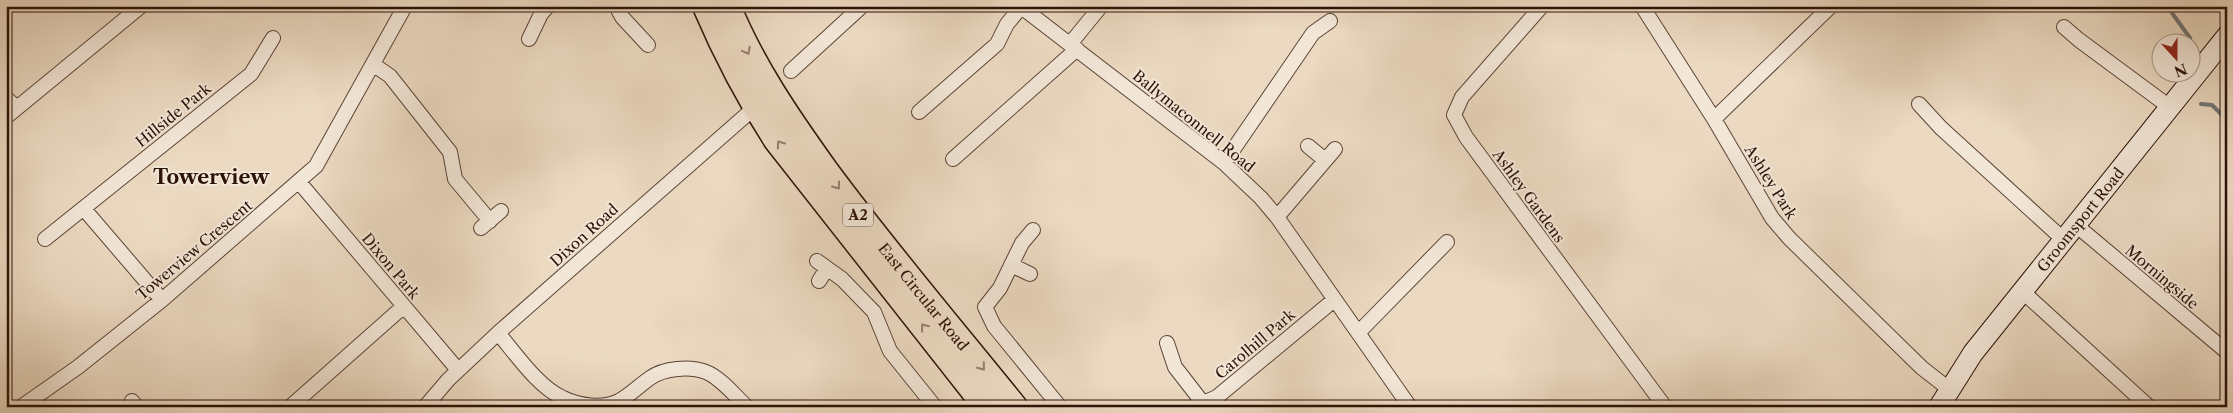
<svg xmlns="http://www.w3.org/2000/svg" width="2233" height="413" font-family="'Libre Caslon Text',serif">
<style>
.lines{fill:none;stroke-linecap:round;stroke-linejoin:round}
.stream{stroke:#707576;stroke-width:4}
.street-casing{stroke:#5c4436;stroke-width:16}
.secondary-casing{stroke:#2c1208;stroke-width:22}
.highway-casing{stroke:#2c1208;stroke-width:29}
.street{stroke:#f2e6d7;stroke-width:14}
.secondary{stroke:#f2e6d7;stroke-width:20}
.highway{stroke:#ebd9c1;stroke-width:26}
.oneway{stroke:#957f6e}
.labels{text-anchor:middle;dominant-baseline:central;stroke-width:4;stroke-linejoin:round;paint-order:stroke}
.shield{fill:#f2e6d7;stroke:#675246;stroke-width:1}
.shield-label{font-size:14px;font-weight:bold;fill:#2c1208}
.street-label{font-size:15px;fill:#2c1208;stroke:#f2e6d7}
.district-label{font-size:20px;font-weight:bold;fill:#2c1208;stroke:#f2e6d7}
</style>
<rect width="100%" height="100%" fill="#ebd9c1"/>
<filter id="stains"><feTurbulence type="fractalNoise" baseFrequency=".004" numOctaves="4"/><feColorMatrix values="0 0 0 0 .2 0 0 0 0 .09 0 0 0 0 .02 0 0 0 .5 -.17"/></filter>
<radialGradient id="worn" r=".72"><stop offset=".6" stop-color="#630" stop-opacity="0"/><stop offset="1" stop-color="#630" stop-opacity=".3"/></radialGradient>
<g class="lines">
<path class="stream" d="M2167 6 2190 38 2192 54
M2201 104 2212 105 2227 120"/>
<g class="street-casing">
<path id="street" d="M616 6 622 17 648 45
M1020 6 1224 163 1261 198 1277 217 1410 407
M1542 6 1462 97 1454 115 1466 137 1665 407
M1642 6 1714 119 1772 218 1789 238 1922 368 1949 389
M2064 27 2079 40 2171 108
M529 39 541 14 548 6
M1070 44 1101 6
M374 65 390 76 450 152 455 179 490 221
M791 71 862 6
M6 98 17 108
M1919 104 1941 128 2064 240
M919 112 997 44 1007 24 1021 7
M6 117 141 6
M1714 119 1831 6
M1308 146 1325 160
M953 159 1077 49
M1224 163 1313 33 1330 21
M299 182 458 370
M84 209 162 300
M1277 217 1335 149
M2077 226 2227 352
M481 228 501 211
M1033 230 1022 243 1000 288 985 307 994 326 1060 407
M45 239 251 74 273 38
M817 261 842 279 874 312 890 351 935 407
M1011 265 1030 274
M819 281 827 268
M2022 291 2148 406
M498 333C516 354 538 387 563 398 579 406 603 409 619 401 630 395 640 385 650 378 664 368 690 366 706 372 721 378 735 396 747 407
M1358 333 1447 242
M1167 343 1175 367 1206 407
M132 401 137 407
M21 407 78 367 162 300 316 166 405 6
M290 407 404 306
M425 407 448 380 498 333 761 102
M1194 407 1217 397 1334 300"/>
</g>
<g class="secondary-casing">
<g id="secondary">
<path id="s1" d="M1939 407 1973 353 2227 36"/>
</g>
</g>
<g class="highway-casing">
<g id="highway">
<path d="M706 6C726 53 749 97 777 140L987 407"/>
<path id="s2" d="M727 6C752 67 788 119 826 172 886 253 951 329 1014 407"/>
</g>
</g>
<use href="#street" class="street"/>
<use href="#secondary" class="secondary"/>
<use href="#highway" class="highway"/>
</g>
<defs><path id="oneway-chevron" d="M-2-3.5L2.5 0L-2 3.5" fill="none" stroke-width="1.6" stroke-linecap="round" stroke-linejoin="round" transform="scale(1.25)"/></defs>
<g class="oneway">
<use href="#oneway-chevron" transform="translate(747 51) rotate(62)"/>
<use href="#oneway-chevron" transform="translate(780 144) rotate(-125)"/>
<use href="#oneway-chevron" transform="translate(837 186) rotate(54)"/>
<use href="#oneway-chevron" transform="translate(924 327) rotate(-128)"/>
<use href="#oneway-chevron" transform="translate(982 367) rotate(51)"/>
</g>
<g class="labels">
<rect class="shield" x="843" y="203.5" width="30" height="23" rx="4"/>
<g class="shield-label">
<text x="858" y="215">A2</text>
</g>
<g class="street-label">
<text transform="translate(173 115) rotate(-39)">Hillside Park</text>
<text transform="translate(1194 121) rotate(39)">Ballymaconnell Road</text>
<text transform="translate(1771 182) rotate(58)">Ashley Park</text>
<text transform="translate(1529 196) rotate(54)">Ashley Gardens</text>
<text stroke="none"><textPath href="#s1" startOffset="235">Groomsport Road</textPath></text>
<text transform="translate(584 235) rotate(-42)">Dixon Road</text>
<text transform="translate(194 250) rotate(-40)">Towerview Crescent</text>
<text transform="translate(391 266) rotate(50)">Dixon Park</text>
<text transform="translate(2162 277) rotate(40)">Morningside</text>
<text stroke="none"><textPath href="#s2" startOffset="352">East Circular Road</textPath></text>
<text transform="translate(1255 344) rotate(-40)">Carolhill Park</text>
</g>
<g class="district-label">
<text x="211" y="177">Towerview</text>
</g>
</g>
<rect width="2233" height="413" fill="none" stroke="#ebd9c1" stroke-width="25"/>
<rect x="8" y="8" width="2218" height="398" fill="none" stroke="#2c1208" stroke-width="2.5"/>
<rect x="12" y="12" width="2208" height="388" fill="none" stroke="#2c1208"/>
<g transform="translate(2176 58) rotate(159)"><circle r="24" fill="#f2e6d7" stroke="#a39184"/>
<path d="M0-4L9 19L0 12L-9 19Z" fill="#8f2418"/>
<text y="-8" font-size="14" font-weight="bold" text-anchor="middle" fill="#2c1208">N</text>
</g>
<rect width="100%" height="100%" filter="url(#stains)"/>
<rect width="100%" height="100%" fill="url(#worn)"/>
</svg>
